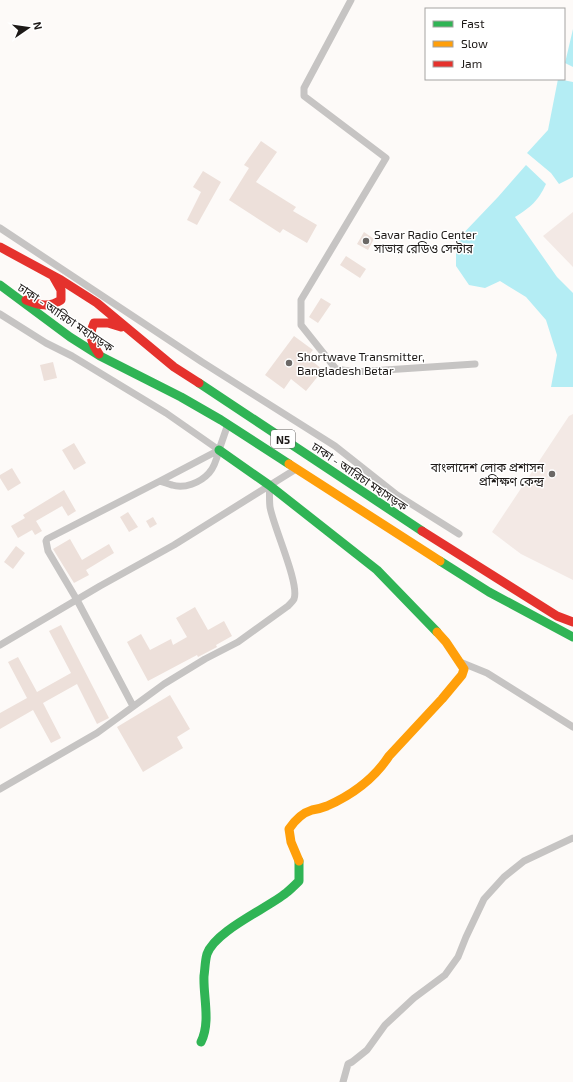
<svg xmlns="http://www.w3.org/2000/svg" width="573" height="1082" font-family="'Exo 2','Noto Sans Bengali',sans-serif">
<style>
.built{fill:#f3e9e5}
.water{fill:#b4edf4}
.building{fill:#ede0da}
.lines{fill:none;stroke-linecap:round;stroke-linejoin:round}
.street{stroke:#c6c4c3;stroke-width:7}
.fast{stroke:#30b455;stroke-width:9}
.slow{stroke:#ff9f0a;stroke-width:9}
.jam{stroke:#e5322d;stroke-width:9}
.poi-dot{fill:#6b6866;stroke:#fff;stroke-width:1.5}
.labels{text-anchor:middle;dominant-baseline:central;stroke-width:3;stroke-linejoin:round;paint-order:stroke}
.shield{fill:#fff;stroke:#615e5d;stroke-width:1}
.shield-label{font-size:11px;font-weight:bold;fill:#1d1917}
.poi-label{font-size:12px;fill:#1d1917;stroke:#fff;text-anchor:start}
.street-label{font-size:12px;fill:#1d1917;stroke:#fff}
</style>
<rect width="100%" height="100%" fill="#fdfaf8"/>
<path class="built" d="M573 212V267L543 236Z
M573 414V580L521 554 492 532 569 416Z"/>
<path class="water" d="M573 29V67L565 63Z
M558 79 573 82V177L559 184 551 173 527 153 548 130Z
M526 165 546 184C538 201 531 207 515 217L557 277 573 293V387H551L557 355 546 320 526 297 500 281 485 288 469 285 456 266V241L498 197Z"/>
<path class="building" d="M261 141 277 152 256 182 296 207 293 211 317 225 307 243 283 229 280 233 229 200 249 168 244 165Z
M203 171 221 182 197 225 187 220 201 192 193 187Z
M364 232 374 239 368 250 357 244Z
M346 256 366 269 360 278 340 265Z
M321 298 331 304 318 323 309 317Z
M294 336 313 350 307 357 323 370 306 391 291 379 284 389 265 375Z
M53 362 57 378 44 381 40 365Z
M74 443 86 463 74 470 62 450Z
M12 468 21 483 8 491 0 478V475Z
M64 490 76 511 68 516 62 506 36 521 42 531 35 535 32 530 18 538 11 526 25 518 23 515Z
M128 512 138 527 129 532 120 517Z
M153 517 157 524 150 528 146 521Z
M70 539 82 560 109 544 114 553 86 570 89 575 74 583 53 549Z
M16 546 25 553 13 569 4 562Z
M195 607 208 630 224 621 232 636 216 645 217 647 198 657 197 655 148 681 127 642 141 634 150 650 171 639 173 645 187 637 176 618Z
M61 625 109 718 97 724 77 684 43 703 61 738 51 743 33 710 0 729V713L27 698 8 662 18 657 37 692 71 673 49 631Z
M170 695 190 729 177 737 183 748 143 772 117 727Z"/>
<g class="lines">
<path class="street" d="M351 0 304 88V96L386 158 301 300V325L336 369 355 372 475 364
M0 228 202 362 335 446 397 495 459 534
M0 314 46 343 72 356 166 413 219 450 228 424
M160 481 219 450
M0 645 100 586 174 545 296 469
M460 662 487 673 573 727
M133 706 77 600 48 551 46 541 47 539 160 481C164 482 168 484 172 485 184 489 200 483 209 473 214 468 217 458 219 450
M0 789 97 733 164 684 205 659 238 642 288 606C290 604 293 601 294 599 300 584 273 526 270 507 269 500 270 492 269 485
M343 1082 348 1064 352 1062 367 1050 385 1025 414 998 445 975 458 957 466 937 484 899 504 877 524 861 573 838"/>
<path class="fast" d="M0 285 70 337 100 356 181 397 221 420 289 464
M199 383 422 531
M219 450 269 485 377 570 437 632
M440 561 489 592 573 637
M201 1042C211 1022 203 996 204 976 205 969 205 961 207 954 215 931 266 909 286 893 290 890 295 885 299 881V861"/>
<path class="slow" d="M289 464 440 561
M299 861 291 842 289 829C295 820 302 813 312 810 318 809 322 808 327 806 352 795 374 779 389 756L442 699 462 675 464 669 446 642 437 632"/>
<path class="jam" d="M0 247 61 280 97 303 174 367 199 383
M26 300C39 305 49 308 61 300V290L53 276
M99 354C92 344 88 335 94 323H108L121 327
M422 531 557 616 573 622"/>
</g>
<g class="poi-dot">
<circle cx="366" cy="241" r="4"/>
<circle cx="289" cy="363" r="4"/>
<circle cx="552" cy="474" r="4"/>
</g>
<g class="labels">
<rect class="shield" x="271" y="430" width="24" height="18" rx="3"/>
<g class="shield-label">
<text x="283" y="439">N5</text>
</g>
<g class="poi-label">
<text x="374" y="234">Savar Radio Center<tspan x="374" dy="14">সাভার রেডিও সেন্টার</tspan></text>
<text x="297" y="356">Shortwave Transmitter,<tspan x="297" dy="14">Bangladesh Betar</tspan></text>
<text x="544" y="467" text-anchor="end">বাংলাদেশ লোক প্রশাসন<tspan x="544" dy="14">প্রশিক্ষণ কেন্দ্র</tspan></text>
</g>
<g class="street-label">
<text transform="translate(66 317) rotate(34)">ঢাকা - আরিচা মহাসড়ক</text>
<text transform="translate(360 476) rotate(34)">ঢাকা - আরিচা মহাসড়ক</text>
</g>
</g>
<rect x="425" y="8" width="140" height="72" fill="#ffffff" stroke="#a5a3a2"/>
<rect x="433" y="21" width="20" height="6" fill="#30b455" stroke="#a5a3a2"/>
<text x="461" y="28" font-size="12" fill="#1d1917">Fast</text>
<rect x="433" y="41" width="20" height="6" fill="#ff9f0a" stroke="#a5a3a2"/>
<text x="461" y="48" font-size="12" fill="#1d1917">Slow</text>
<rect x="433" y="61" width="20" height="6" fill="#e5322d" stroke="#a5a3a2"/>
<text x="461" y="68" font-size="12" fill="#1d1917">Jam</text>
<g transform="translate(28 28) rotate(77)" stroke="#ffffff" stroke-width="3" paint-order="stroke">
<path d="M0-3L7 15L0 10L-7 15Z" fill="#1d1917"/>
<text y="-6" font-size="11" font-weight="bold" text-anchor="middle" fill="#1d1917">N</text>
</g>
</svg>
